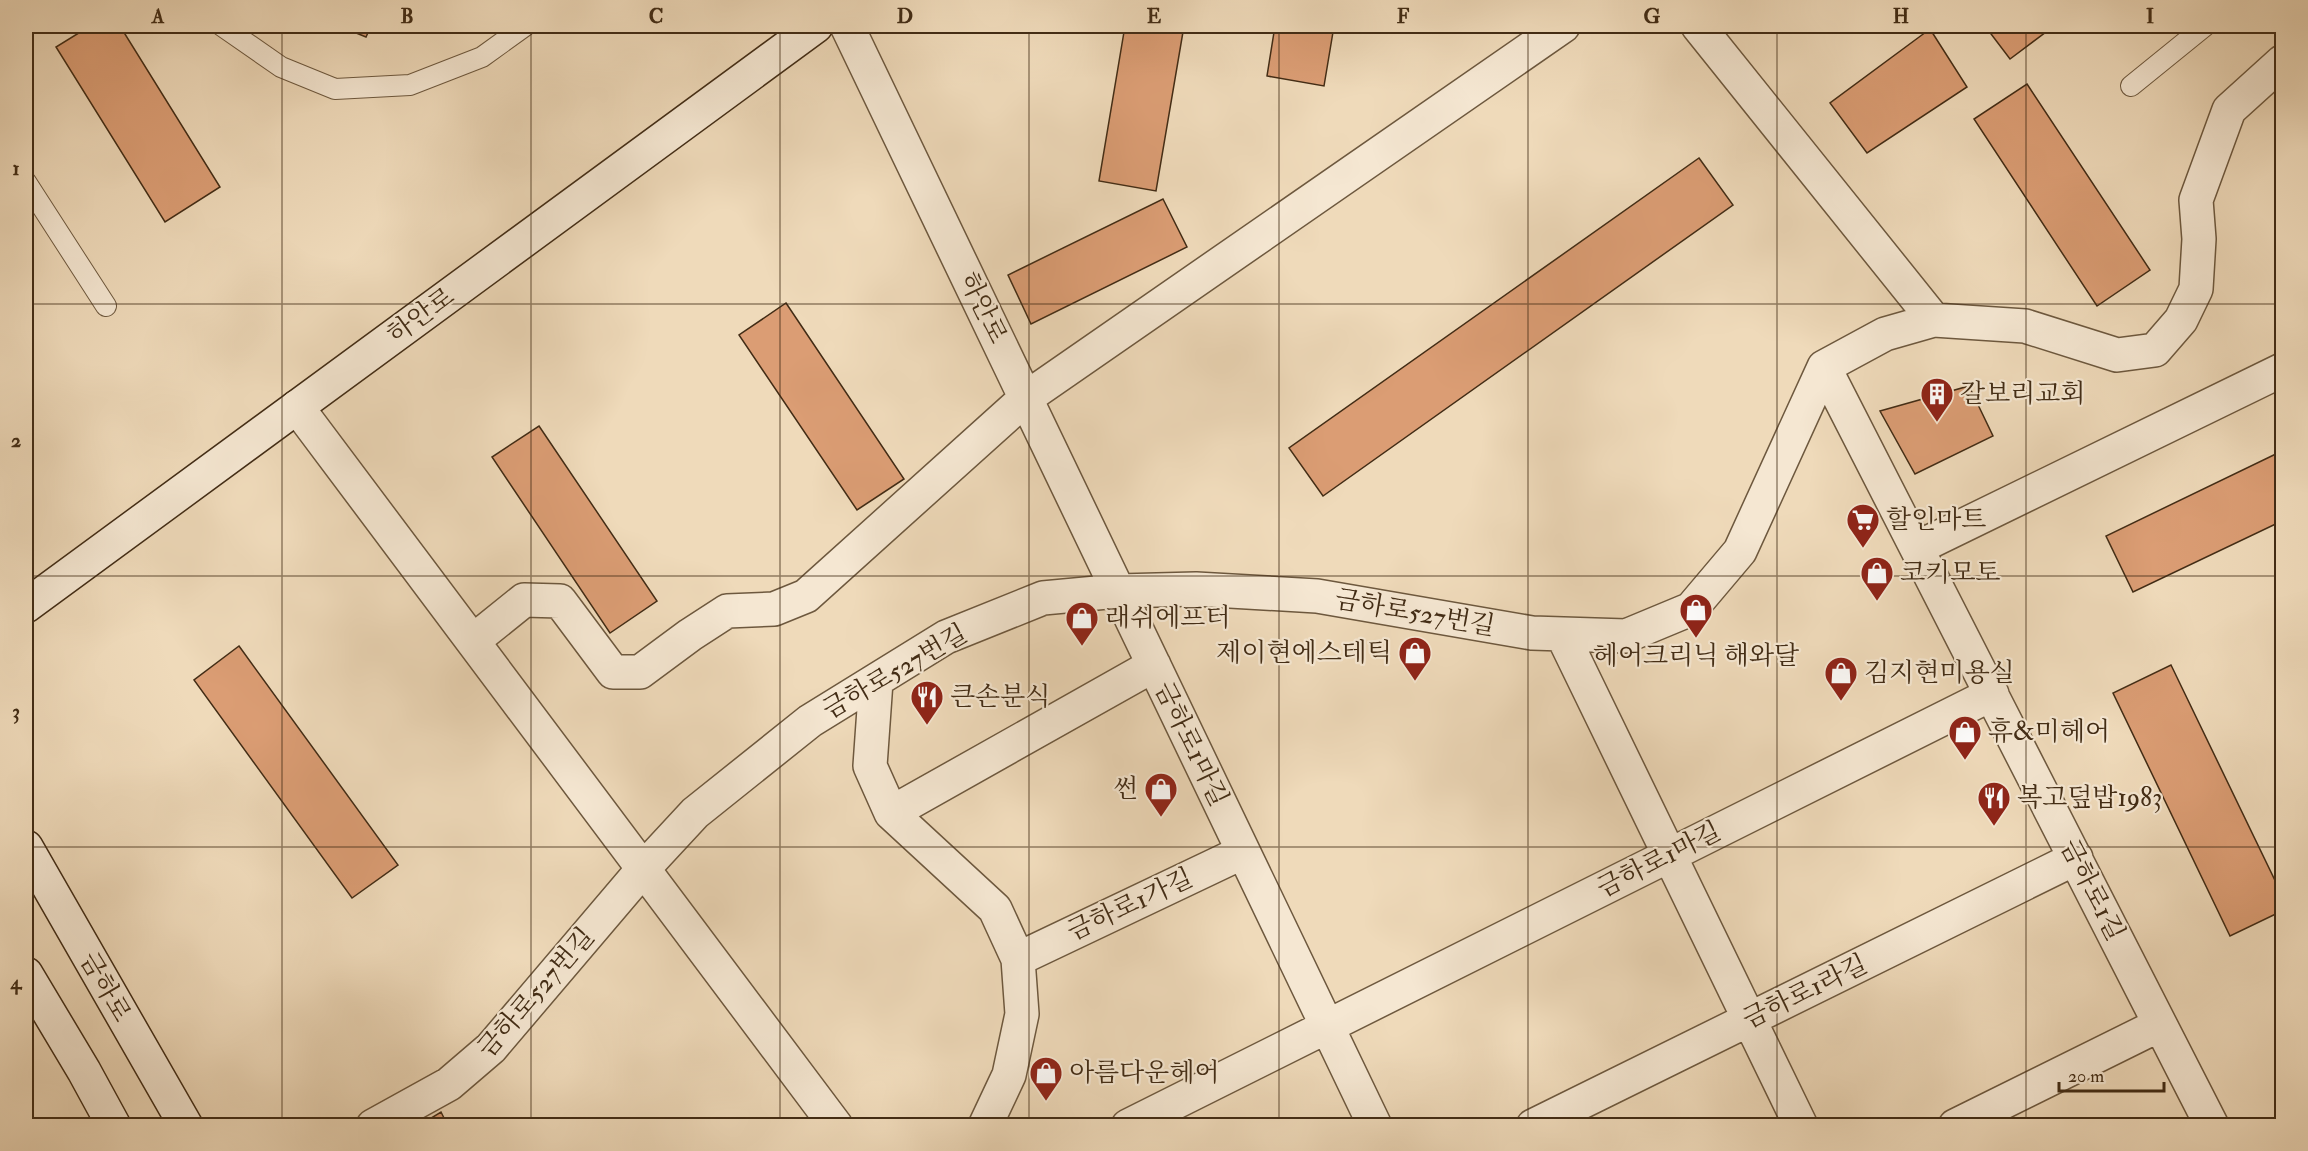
<svg xmlns="http://www.w3.org/2000/svg" width="2308" height="1151" font-family="'IM FELL Double Pica','Noto Serif KR',serif">
<style>
.building{fill:#db9d74;stroke:#422c15;stroke-width:1.5}
.lines{fill:none;stroke-linecap:round;stroke-linejoin:round}
.lane-casing{stroke:#6d583e;stroke-width:22}
.street-casing{stroke:#6d583e;stroke-width:36}
.secondary-casing{stroke:#422c15;stroke-width:36}
.lane{stroke:#f5e7d2;stroke-width:20}
.street{stroke:#f5e7d2;stroke-width:33}
.secondary{stroke:#f5e7d2;stroke-width:33}
.grid{fill:none;stroke:#422c15;stroke-width:1.5;stroke-opacity:0.55}
.labels{text-anchor:middle;dominant-baseline:central;stroke-width:4.5;stroke-linejoin:round;paint-order:stroke}
.street-label{font-size:26px;fill:#422c15;stroke:#f5e7d2}
.poi-label{font-size:26px;fill:#422c15;stroke:#f5e7d2;text-anchor:start}
.neatline{fill:none;stroke:#422c15;stroke-width:2}
.grid-label{font-size:20px;text-anchor:middle;font-weight:bold;fill:#422c15}
</style>
<rect width="100%" height="100%" fill="#efdaba"/>
<filter id="stains"><feTurbulence type="fractalNoise" baseFrequency=".00333" numOctaves="4"/><feColorMatrix values="0 0 0 0 .2 0 0 0 0 .09 0 0 0 0 .02 0 0 0 .5 -.17"/></filter>
<radialGradient id="worn" r=".72"><stop offset=".6" stop-color="#630" stop-opacity="0"/><stop offset="1" stop-color="#630" stop-opacity=".3"/></radialGradient>
<path class="building" d="M90 26H120L220 187 165 222 56 47Z
M339 26H371L366 37Z
M1125 26H1184L1156 191 1099 181Z
M1275 26H1334L1324 86 1267 76Z
M1985 26H2054L2010 59Z
M1930 29 1967 87 1867 153 1830 103Z
M2027 84 2150 270 2097 306 1974 119Z
M1699 158 1733 205 1323 496 1289 448Z
M1163 199 1187 247 1031 324 1008 275Z
M786 303 904 479 857 510 739 335Z
M1969 386 1993 436 1915 474 1880 411Z
M539 426 657 601 610 633 492 457Z
M2282 451V521L2133 592 2106 536Z
M239 646 398 865 352 898 194 680Z
M2171 665 2282 895V911L2230 936 2113 693Z
M441 1112 448 1126H418Z"/>
<g class="lines">
<g class="lane-casing">
<path id="lane" d="M222 26 281 67 335 89 410 85 482 57 525 26
M2131 86 2205 26
M26 182 106 306"/>
</g>
<g class="street-casing">
<path id="street" d="M847 26 1375 1126
M1698 26 1934 320
M1824 367 2212 1126
M297 407 836 1126
M1917 548 2282 370
M1562 634 1801 1126
M473 641 524 600 560 601 613 672H640L690 635 727 611 774 609 806 596 1026 398 1563 26
M876 681 870 766 891 813 995 909 1018 959 1022 1014 1009 1075 985 1126
M891 813 1154 665
M1018 959 1243 852
M373 1126 449 1084 491 1048 644 868 695 813 810 721 946 637 1043 598 1118 591 1196 589 1317 596 1532 633 1626 636 1691 609 1740 551 1824 367 1885 334 1934 320 2025 326 2117 355 2155 350 2181 320 2196 289 2199 239 2196 200 2229 110 2282 62
M1128 1126 1992 694
M1533 1126 2076 858
M1955 1126 2159 1025"/>
</g>
<g class="secondary-casing">
<path id="secondary" d="M26 606 816 26
M26 847 186 1126
M26 974 84 1071 114 1126"/>
</g>
<use href="#lane" class="lane"/>
<use href="#street" class="street"/>
<use href="#secondary" class="secondary"/>
</g>
<path class="grid" d="M282 26V1126M531 26V1126M780 26V1126M1029 26V1126M1279 26V1126M1528 26V1126M1777 26V1126M2026 26V1126M26 304H2282M26 576H2282M26 847H2282"/>
<defs>
<g id="building-pin" transform="scale(1.725)"><path d="M0 17L-7.5 6A9.5 9.5 0 1 1 7.5 6Z" fill="#8f2418" stroke="#f5e7d2"/><path d="M-4-6H4V6H1V3H-1V6H-4ZM-2.5-4.3h1.7v1.8h-1.7ZM.8-4.3h1.7v1.8H.8ZM-2.5-1h1.7V.8h-1.7ZM.8-1h1.7V.8H.8Z" fill="#fff"/></g>
<g id="supermarket-pin" transform="scale(1.725)"><path d="M0 17L-7.5 6A9.5 9.5 0 1 1 7.5 6Z" fill="#8f2418" stroke="#f5e7d2"/><path d="M-6-5.5h2.5l.6 2H6L4.5 2H-2.5L-4.4-4H-6ZM-1.5 3.2a1.3 1.3 0 1 0 .1 0ZM3 3.2a1.3 1.3 0 1 0 .1 0Z" fill="#fff"/></g>
<g id="shop-pin" transform="scale(1.725)"><path d="M0 17L-7.5 6A9.5 9.5 0 1 1 7.5 6Z" fill="#8f2418" stroke="#f5e7d2"/><path d="M-5-2.5h2.3a2.7 3.5 0 0 1 5.4 0H5L5.5 6h-11ZM-1.5-2.5h3a1.5 2.3 0 0 0-3 0Z" fill="#fff"/></g>
<g id="restaurant-pin" transform="scale(1.725)"><path d="M0 17L-7.5 6A9.5 9.5 0 1 1 7.5 6Z" fill="#8f2418" stroke="#f5e7d2"/><path d="M-5-6h1v4h1v-4h1v4h1v-4h1v5L-1.5 .5V6h-2V.5L-5-1ZM5-6V6H3V1.5H1.5Q1.5-4 5-6Z" fill="#fff"/></g>
</defs>
<g fill-rule="evenodd">
<use href="#building-pin" x="1937" y="394"/>
<use href="#supermarket-pin" x="1863" y="520"/>
<use href="#shop-pin" x="1877" y="573"/>
<use href="#shop-pin" x="1696" y="610"/>
<use href="#shop-pin" x="1082" y="618"/>
<use href="#shop-pin" x="1415" y="653"/>
<use href="#shop-pin" x="1841" y="673"/>
<use href="#restaurant-pin" x="927" y="697"/>
<use href="#shop-pin" x="1965" y="732"/>
<use href="#shop-pin" x="1161" y="789"/>
<use href="#restaurant-pin" x="1994" y="798"/>
<use href="#shop-pin" x="1046" y="1073"/>
</g>
<g class="labels">
<g class="street-label">
<text transform="translate(983 308) rotate(64)">하안로</text>
<text transform="translate(421 316) rotate(-36)">하안로</text>
<text transform="translate(1415 613) rotate(10)">금하로527번길</text>
<text transform="translate(895 672) rotate(-30)">금하로527번길</text>
<text transform="translate(1191 744) rotate(64)">금하로1마길</text>
<text transform="translate(1659 860) rotate(-27)">금하로1마길</text>
<text transform="translate(2092 890) rotate(63)">금하로1길</text>
<text transform="translate(1130 905) rotate(-25)">금하로1가길</text>
<text transform="translate(105 987) rotate(60)">금하로</text>
<text transform="translate(1805 992) rotate(-26)">금하로1라길</text>
<text transform="translate(536 993) rotate(-49)">금하로527번길</text>
</g>
<g class="poi-label">
<text x="1960" y="394">갈보리교회</text>
<text x="1886" y="520">할인마트</text>
<text x="1900" y="573">코키모토</text>
<text x="1105" y="618">래쉬에프터</text>
<text x="1392" y="653" text-anchor="end">제이현에스테틱</text>
<text x="1696" y="656" text-anchor="middle">헤어크리닉 해와달</text>
<text x="1864" y="673">김지현미용실</text>
<text x="950" y="697">큰손분식</text>
<text x="1988" y="732">휴&amp;미헤어</text>
<text x="1138" y="789" text-anchor="end">썬</text>
<text x="2017" y="798">복고덮밥1983</text>
<text x="1069" y="1073">아름다운헤어</text>
</g>
</g>
<rect width="2308" height="1151" fill="none" stroke="#efdaba" stroke-width="66"/>
<path d="M2059 1082v9h105v-9" fill="none" stroke="#422c15" stroke-width="3"/>
<text x="2068" y="1082" font-size="18" fill="#422c15" stroke="#f5e7d2" stroke-width="4.5" paint-order="stroke">20 m</text>
<rect x="33" y="33" width="2242" height="1085" class="neatline"/>
<g class="grid-label">
<text x="158" y="23">A</text>
<text x="407" y="23">B</text>
<text x="656" y="23">C</text>
<text x="905" y="23">D</text>
<text x="1154" y="23">E</text>
<text x="1403" y="23">F</text>
<text x="1652" y="23">G</text>
<text x="1901" y="23">H</text>
<text x="2150" y="23">I</text>
<text x="16" y="175">1</text>
<text x="16" y="447">2</text>
<text x="16" y="718">3</text>
<text x="16" y="989">4</text>
</g>
<rect width="100%" height="100%" filter="url(#stains)"/>
<rect width="100%" height="100%" fill="url(#worn)"/>
</svg>
